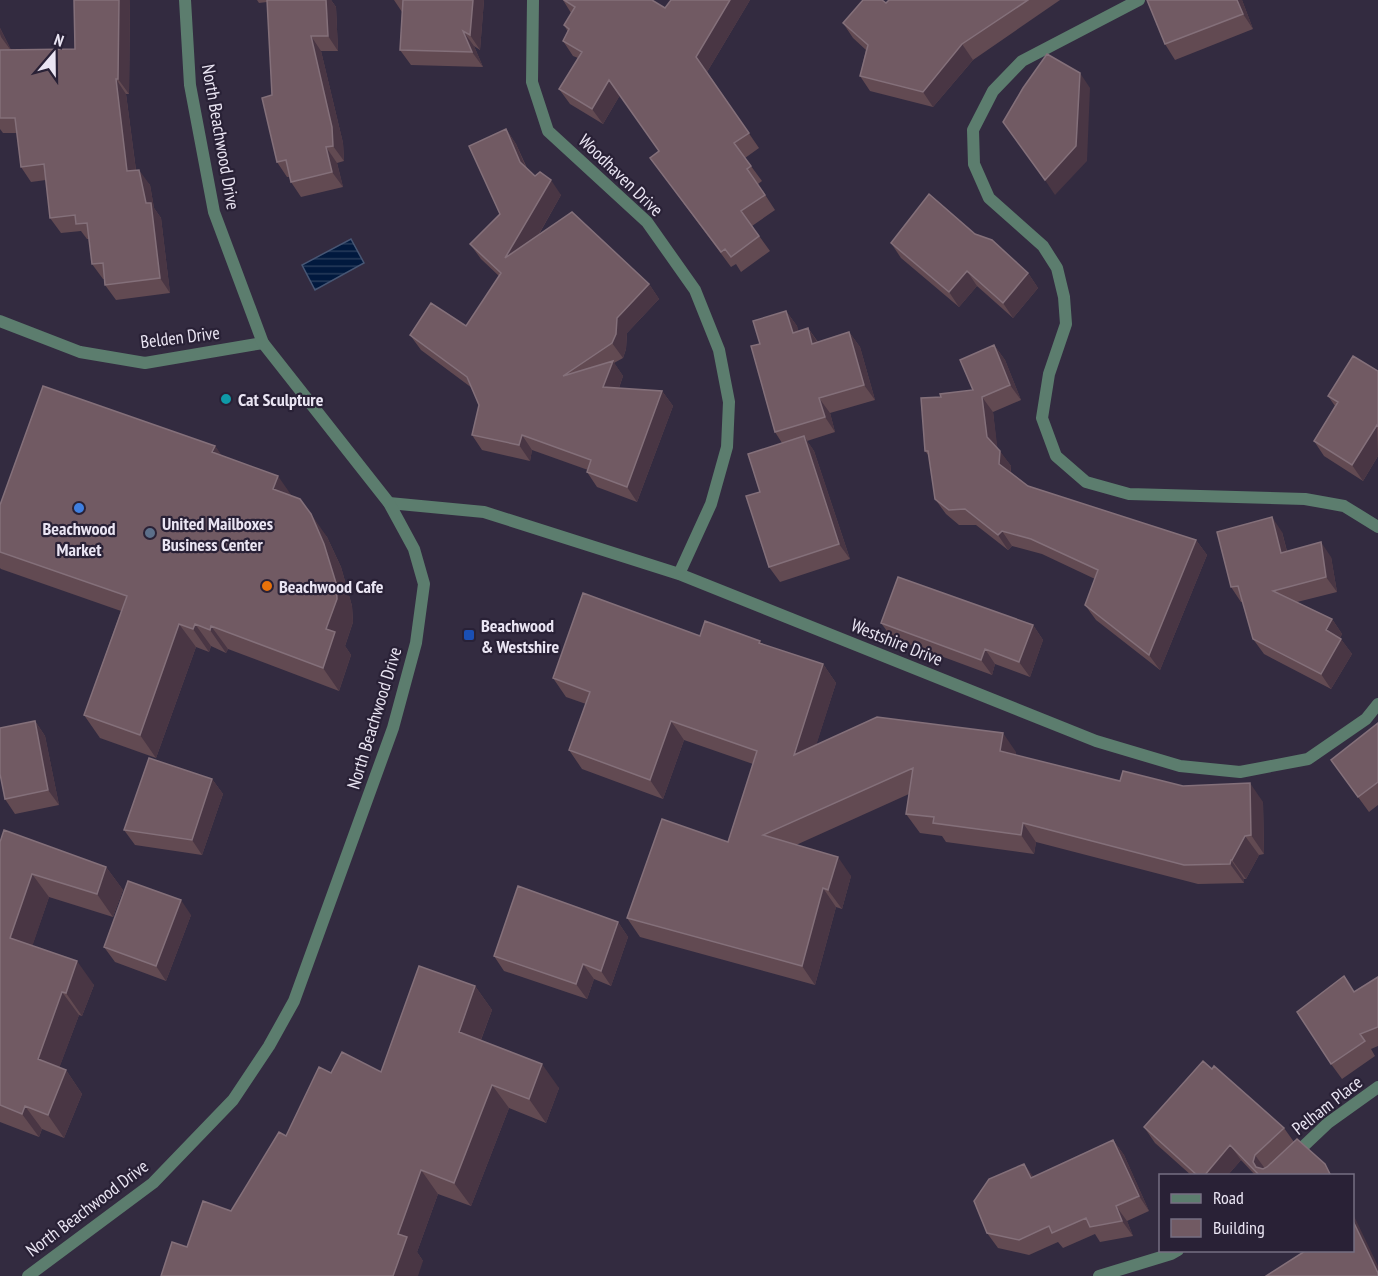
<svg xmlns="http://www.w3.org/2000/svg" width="1378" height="1276" font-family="'PT Sans Narrow',sans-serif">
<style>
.water{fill:url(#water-rules);stroke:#475674;stroke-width:1.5}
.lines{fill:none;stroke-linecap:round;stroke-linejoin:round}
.minor{stroke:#5c7d6e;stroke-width:12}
.tertiary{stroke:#5c7d6e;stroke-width:12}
.wall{fill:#624a52}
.shaded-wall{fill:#493644}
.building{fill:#715a63;stroke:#84707a;stroke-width:1.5}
.culture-dot{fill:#0f9aa8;stroke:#292136;stroke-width:2}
.shop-dot{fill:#3f7fe0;stroke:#292136;stroke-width:2}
.service-dot{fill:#5c6f8a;stroke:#292136;stroke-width:2}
.food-dot{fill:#e8710a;stroke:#292136;stroke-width:2}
.transit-dot{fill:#1a4fb4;stroke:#292136;stroke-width:2}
.labels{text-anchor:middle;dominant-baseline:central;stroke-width:4.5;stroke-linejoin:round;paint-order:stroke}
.street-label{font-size:18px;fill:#eae5f3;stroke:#292136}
.poi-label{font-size:18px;font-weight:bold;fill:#eae5f3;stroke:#292136;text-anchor:start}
</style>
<defs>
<pattern id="water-rules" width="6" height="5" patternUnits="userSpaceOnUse" patternTransform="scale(1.5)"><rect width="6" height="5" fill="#01193e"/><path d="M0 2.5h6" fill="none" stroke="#263a5a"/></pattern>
</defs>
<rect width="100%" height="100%" fill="#332b40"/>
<path class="water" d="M351 239 364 263 315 290 302 265Z"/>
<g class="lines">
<path class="minor" d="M533 0 532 82 548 131 647 222 695 290 719 350 729 402 727 447 711 504 679 574
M1139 0 1022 61 993 91 973 130 974 164 989 198 1043 246 1057 268 1064 297 1066 324 1049 374 1042 418 1056 456 1086 482 1129 494 1305 499 1344 506 1378 527
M0 321 80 352 145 363 263 343
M389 503 484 512 679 574 1096 741 1180 766 1240 772 1308 759 1366 719 1378 704
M1272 1176 1328 1123 1378 1087
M1099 1276 1171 1254 1178 1250"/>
<path class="tertiary" d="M28 1276 153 1183 233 1100 269 1046 294 1001 393 728 416 643 424 584 414 549 389 503 263 343 214 212 190 85 185 0"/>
</g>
<path class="wall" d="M74 0H130L129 94H126L136 170 150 185 154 208 161 218 170 293 116 300 105 285V279H103L92 264 89 239H87L81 231 61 233 50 218 46 180 31 182 21 167 17 133H3L0 129V28L11 50 75 49Z
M257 0H331L336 7 338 51H321L343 143 344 161 337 163 343 187 301 197 291 182 289 177H287L277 162 272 95 267 2 259 3Z
M394 0H484L480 50 474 46 483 67 411 65 400 50 402 12Z
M563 0H652L665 8 671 0H750L707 72 759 148 745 158 762 181 758 184 775 210 752 226 770 251 741 272 736 264 731 267 650 158 659 151 620 95 603 124 570 104 559 89 578 58 573 56 563 41 568 32 564 25 571 13Z
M889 0H1060L973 60 933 107 870 91 860 76 866 50 853 38 843 23 886 3Z
M1147 0H1242L1253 29 1175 60 1165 44Z
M506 129 516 144 527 168 535 176 561 195 538 236 649 284 659 299 627 333 626 349 623 358 614 363 623 376 619 388 662 391 673 406 637 502 597 487 587 472 588 470 532 450 530 461 482 450 472 435 479 405 472 388 421 350 410 335 466 326 499 276 481 259 470 244 500 214Z
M975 234 1028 273 1038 288 1013 318 977 286 959 307 901 258 891 243Z
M786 311 797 326 798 331 808 328 818 342 849 332 860 347 875 400 830 413 835 432 807 441 814 451 850 559 780 582 769 567 760 492 782 443 775 432 760 344Z
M994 345 1005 360 1021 400 993 412 997 448 1011 466V472L1028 486 1196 540 1207 555 1160 670 1096 620 1085 605 1095 579 1042 554 1012 546 1008 550 976 525H959L946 514 935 499 929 456 925 451 941 397 973 390Z
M1378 371V456L1363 481 1324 456 1314 441 1335 406 1328 396Z
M215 446 221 455 292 496 327 537 341 567 352 606 353 622 345 646 351 655 339 691 228 649 226 653 211 646 209 652 196 647 156 758 100 738 84 715 121 611 1 569 0 568V505Z
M1282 532 1287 551 1331 557 1337 592 1297 602 1332 619 1342 634 1340 638 1352 654 1331 689 1264 654 1253 639 1243 602H1241L1231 587Z
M881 623 1033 625 1043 640 1030 677 995 664 992 675 892 638Z
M700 636 760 641 762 645 823 664 836 683 816 745 1016 752V755L1120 781 1183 786 1263 802 1264 854 1259 855 1246 879H1244V883L1198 884 1036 842 1034 854 946 842 942 836 920 833 906 814 909 794 796 845 851 876 842 909 836 907 815 985 640 937 627 918 728 842 753 764 684 740 663 799 582 769 569 750 586 704 566 697 553 678Z
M35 721 45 736 59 805 15 814 5 799Z
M1378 723V805L1369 812 1331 760Z
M212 779 223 794 202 855 135 845 124 830Z
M0 842 106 867 123 890 113 917 49 897 32 946 94 985 82 1016 79 1015 59 1068 66 1070 82 1094 64 1138 42 1129 39 1137 0 1122Z
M191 915 166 981 115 962 104 947Z
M618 922 628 937 611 986 594 979 587 999 504 971 494 956Z
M1378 977V1046L1371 1049 1375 1056 1342 1079 1331 1064 1355 992Z
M475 986 492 1010 481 1040 559 1088 546 1123 509 1108 471 1206 438 1194 417 1252 423 1261 187 1247 231 1211 331 1073 381 1072Z
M1212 1069 1284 1128 1294 1142 1333 1176H1256L1241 1160 1227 1176H1192L1155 1143 1144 1127Z
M1113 1140 1124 1155 1149 1211 1127 1221 1133 1236 1100 1242 1095 1234 1063 1248 1058 1242 1029 1255 998 1248 987 1233 1024 1164 1033 1177Z"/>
<path class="shaded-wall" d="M119 0H130L129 94 118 79Z
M326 0H331L336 7 338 51 328 36Z
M473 0H484L480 50 470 35Z
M730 0H750L707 72 759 148 696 57Z
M1237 0H1242L1253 29 1243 14Z
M0 28 12 52 1 37 0 34Z
M463 31 474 46 483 67 472 52Z
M311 36 321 51 343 143 344 161 333 146Z
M962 44 973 60 933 107 923 92Z
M1080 73 1090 88 1087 161 1055 195 1045 180Z
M116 79 126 94 138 186 127 171Z
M609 80 620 95 603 124 592 109Z
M506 129 516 144 530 177 520 162Z
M326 147 337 163 343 187 332 172Z
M139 170 150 185 154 208 161 218 170 293 160 278Z
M551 180 561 195 516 274 505 258Z
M967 271 977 286 959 307 949 292Z
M1028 273 1038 288 1013 318 1003 303Z
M649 284 659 299 627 333 626 349 623 358 612 343 617 318Z
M786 311 797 326 803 348 793 333Z
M808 328 818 343 812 344Z
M849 332 860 347 875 400 864 385Z
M994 345 1005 360 1021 400 1010 385Z
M613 361 623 376 614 402 603 387Z
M662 391 673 406 637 502 627 487Z
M982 397 993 412 998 452 987 437Z
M819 398 830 413 835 432 825 417Z
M1377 425 1378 456 1363 481 1352 465Z
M522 435 532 450 530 461 519 445Z
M804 436 814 451 850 559 839 544Z
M215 446 231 469 212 452Z
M1000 451 1011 466 1010 479 999 464Z
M278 476 294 499 273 489Z
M311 514 327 537 341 567 352 606 353 622 345 646 351 655 339 691 323 668 326 629Z
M1272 517 1282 532 1291 568 1281 553Z
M1002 531 1012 546 1008 550 998 535Z
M1196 540 1207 555 1160 670 1149 655Z
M1321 542 1331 557 1337 592 1326 577Z
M1332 619 1342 634 1336 645 1326 630Z
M179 624 196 647 156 758 140 735Z
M195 624 211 646 209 652 193 629Z
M1033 625 1043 640 1030 677 1019 662Z
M211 626 228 649 226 653 210 630Z
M1341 639 1352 654 1331 689 1321 674Z
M985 649 995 664 992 675 981 660Z
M823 664 836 683 807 774 794 755Z
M35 721 45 736 59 805 48 790Z
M671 721 684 740 663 799 650 780Z
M1003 733 1016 752 1014 770 1000 751Z
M212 779 223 794 202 855 192 840Z
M1250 783 1263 802 1264 854 1251 835Z
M1023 823 1036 842 1034 854 1021 835Z
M1245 836 1259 855 1246 879 1232 860Z
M838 857 851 876 842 909 828 890Z
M1231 860 1244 879V883L1230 864Z
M106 867 123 890 113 917 97 894Z
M32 874 49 897 27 962 10 938Z
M823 888 836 907 815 985 802 966Z
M181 900 191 915 166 981 156 966Z
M618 922 628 937 611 986 601 971Z
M77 961 94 985 82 1016 66 993Z
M583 964 594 979 587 999 576 984Z
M475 986 492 1010 475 1055 459 1032Z
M62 992 79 1015 54 1082 38 1059Z
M542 1064 559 1088 546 1123 529 1099Z
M66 1070 82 1094 64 1138 48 1115Z
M492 1085 509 1108 471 1206 454 1183Z
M25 1106 42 1129 39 1137 22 1114Z
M1113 1140 1124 1155 1149 1211 1139 1196Z
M1230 1145 1241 1160 1227 1176H1204Z
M1255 1155 1266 1170 1262 1176 1253 1162Z
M1024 1164 1035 1179 1031 1178Z
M421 1170 438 1194 417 1252 423 1261 418 1276H393L398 1234Z
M1116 1206 1127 1221 1133 1236 1122 1221Z
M1353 1214 1378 1266V1273L1353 1221Z"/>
<path class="building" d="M74 0H119L118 79H116L127 171 139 170 146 203H151L160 278 105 285 103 263 92 264 87 223 76 224 75 215 50 218 44 164 21 167 15 118H0V50L75 49Z
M267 0H326L328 36H311L332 127 333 146 326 147 332 172 291 182 286 160 277 162 262 98 272 95Z
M403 0H473L470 35 463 31 472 52 400 50Z
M564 0H652L665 8 671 0H730L696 57 749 133 734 143 751 166 747 169 765 195 741 211 759 236 731 257 725 249 721 252 650 158 659 151 609 80 592 109 559 89 582 52 563 41 569 29 564 25 575 7Z
M863 0H882L886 3 889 0H1028L962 44 923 92 860 76 868 45 843 23Z
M1147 0H1237L1243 14 1165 44Z
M1047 54 1080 73 1076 146 1045 180 1003 122 1023 88Z
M506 129 520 162 535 176 540 172 551 180 505 258 572 212 649 284 617 318 616 334 612 343 563 376 613 361 603 387 662 391 627 487 587 472 591 460 522 435 519 445 472 435 479 405 467 377 410 335 431 303 466 326 501 273 470 244 500 214 469 146Z
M929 194 975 234 992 240 1028 273 1003 303 967 271 949 292 891 243Z
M786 311 793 333 808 328 812 344 849 332 864 385 819 398 825 417 775 432 751 346 760 344 753 321Z
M994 345 1010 385 982 397 987 437 1000 451 999 464 1028 486 1196 540 1149 655 1085 605 1098 570 1031 539 1002 531 998 535 965 509 949 510 935 499 928 451H925L921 398 941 397 940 394 973 390 960 360Z
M1353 356 1378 371V426L1377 425 1352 465 1314 441 1338 402 1328 396Z
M43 386 215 446 212 452 278 476 273 489 300 499 311 514 324 544 336 583 337 599 326 629 335 632 323 668 211 626 210 630 195 624 193 629 179 624 140 735 84 715 127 596 0 552V505Z
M804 436 839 544 769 567 746 496 760 492 748 454Z
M1272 517 1281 553 1321 542 1326 577 1273 591 1332 619 1326 630 1341 639 1321 674 1253 639 1238 586 1231 587 1217 532Z
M898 577 1033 625 1019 662 985 649 981 660 881 623Z
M583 593 700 636 705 621 760 641 759 643 823 664 794 755 877 717 1003 733 1000 751 1120 781 1123 771 1183 786 1250 783 1251 835 1245 836 1232 860H1231L1230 864 1184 865 1023 823 1021 835 933 823 934 817 906 814 913 768 763 835 838 857 828 890 823 888 802 966 627 918 662 819 728 842 757 751 671 721 650 780 569 750 590 692 553 678Z
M35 721 48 790 5 799 0 774V728Z
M1378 723V782L1358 797 1331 760Z
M149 758 212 779 192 840 124 830Z
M4 830 106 867 97 894 32 874 10 938 77 961 66 993 62 992 38 1059 66 1070 48 1115 25 1106 22 1114 0 1105V842Z
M128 881 181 900 156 966 104 947Z
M518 886 618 922 601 971 583 964 576 984 494 956Z
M419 966 475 986 459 1032 542 1064 529 1099 492 1085 454 1183 421 1170 398 1234 407 1237 393 1276H161L172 1242 187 1247 203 1201 231 1211 279 1132 286 1136 319 1067 331 1073 342 1052 381 1072Z
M1344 976 1354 992 1378 977V1027L1360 1034 1365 1041 1331 1064 1297 1012Z
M1203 1061 1212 1069 1214 1066 1284 1128 1255 1155 1253 1162 1256 1167 1263 1169 1267 1167 1297 1139 1325 1164 1331 1176H1260L1230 1145 1204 1176H1198L1144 1127Z
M1113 1140 1139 1196 1116 1206 1122 1221 1090 1227 1086 1218 1052 1233 1049 1226 1019 1240 987 1233 974 1201 989 1179 1024 1164 1031 1178Z
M1353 1221 1378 1273V1276H1266L1305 1251H1353Z"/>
<circle class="culture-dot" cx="226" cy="399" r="6"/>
<circle class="shop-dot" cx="79" cy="508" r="6"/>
<circle class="service-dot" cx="150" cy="533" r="6"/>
<circle class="food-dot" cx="267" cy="586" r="6"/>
<rect class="transit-dot" x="463" y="629" width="12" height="12" rx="3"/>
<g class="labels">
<g class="street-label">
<text transform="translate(221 137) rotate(80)">North Beachwood Drive</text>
<text transform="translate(621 175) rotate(44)">Woodhaven Drive</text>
<text transform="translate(180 337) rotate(-7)">Belden Drive</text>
<text transform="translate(897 642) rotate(22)">Westshire Drive</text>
<text transform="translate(374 718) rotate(-73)">North Beachwood Drive</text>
<text transform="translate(1327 1105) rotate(-38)">Pelham Place</text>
<text transform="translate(87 1208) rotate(-37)">North Beachwood Drive</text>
</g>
<g class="poi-label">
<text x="238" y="399">Cat Sculpture</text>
<text x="162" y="523">United Mailboxes<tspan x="162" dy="21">Business Center</tspan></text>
<text x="79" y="528" text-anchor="middle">Beachwood<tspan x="79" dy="21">Market</tspan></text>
<text x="279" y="586">Beachwood Cafe</text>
<text x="481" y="625">Beachwood<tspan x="481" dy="21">&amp; Westshire</tspan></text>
</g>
</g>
<rect x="1159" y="1174" width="195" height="78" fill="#292136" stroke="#766f82" stroke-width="1.5"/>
<rect x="1171" y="1194" width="30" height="9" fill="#5c7d6e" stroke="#766f82" stroke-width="1.5"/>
<text x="1213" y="1204" font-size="18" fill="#eae5f3">Road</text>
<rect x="1171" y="1219" width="30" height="18" fill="#715a63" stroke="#766f82" stroke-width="1.5"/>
<text x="1213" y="1234" font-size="18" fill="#eae5f3">Building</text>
<g transform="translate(54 54) rotate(20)" stroke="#292136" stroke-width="4.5" paint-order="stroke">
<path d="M0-4.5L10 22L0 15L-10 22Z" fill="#eae5f3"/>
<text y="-9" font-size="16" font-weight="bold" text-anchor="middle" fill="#eae5f3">N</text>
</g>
</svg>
